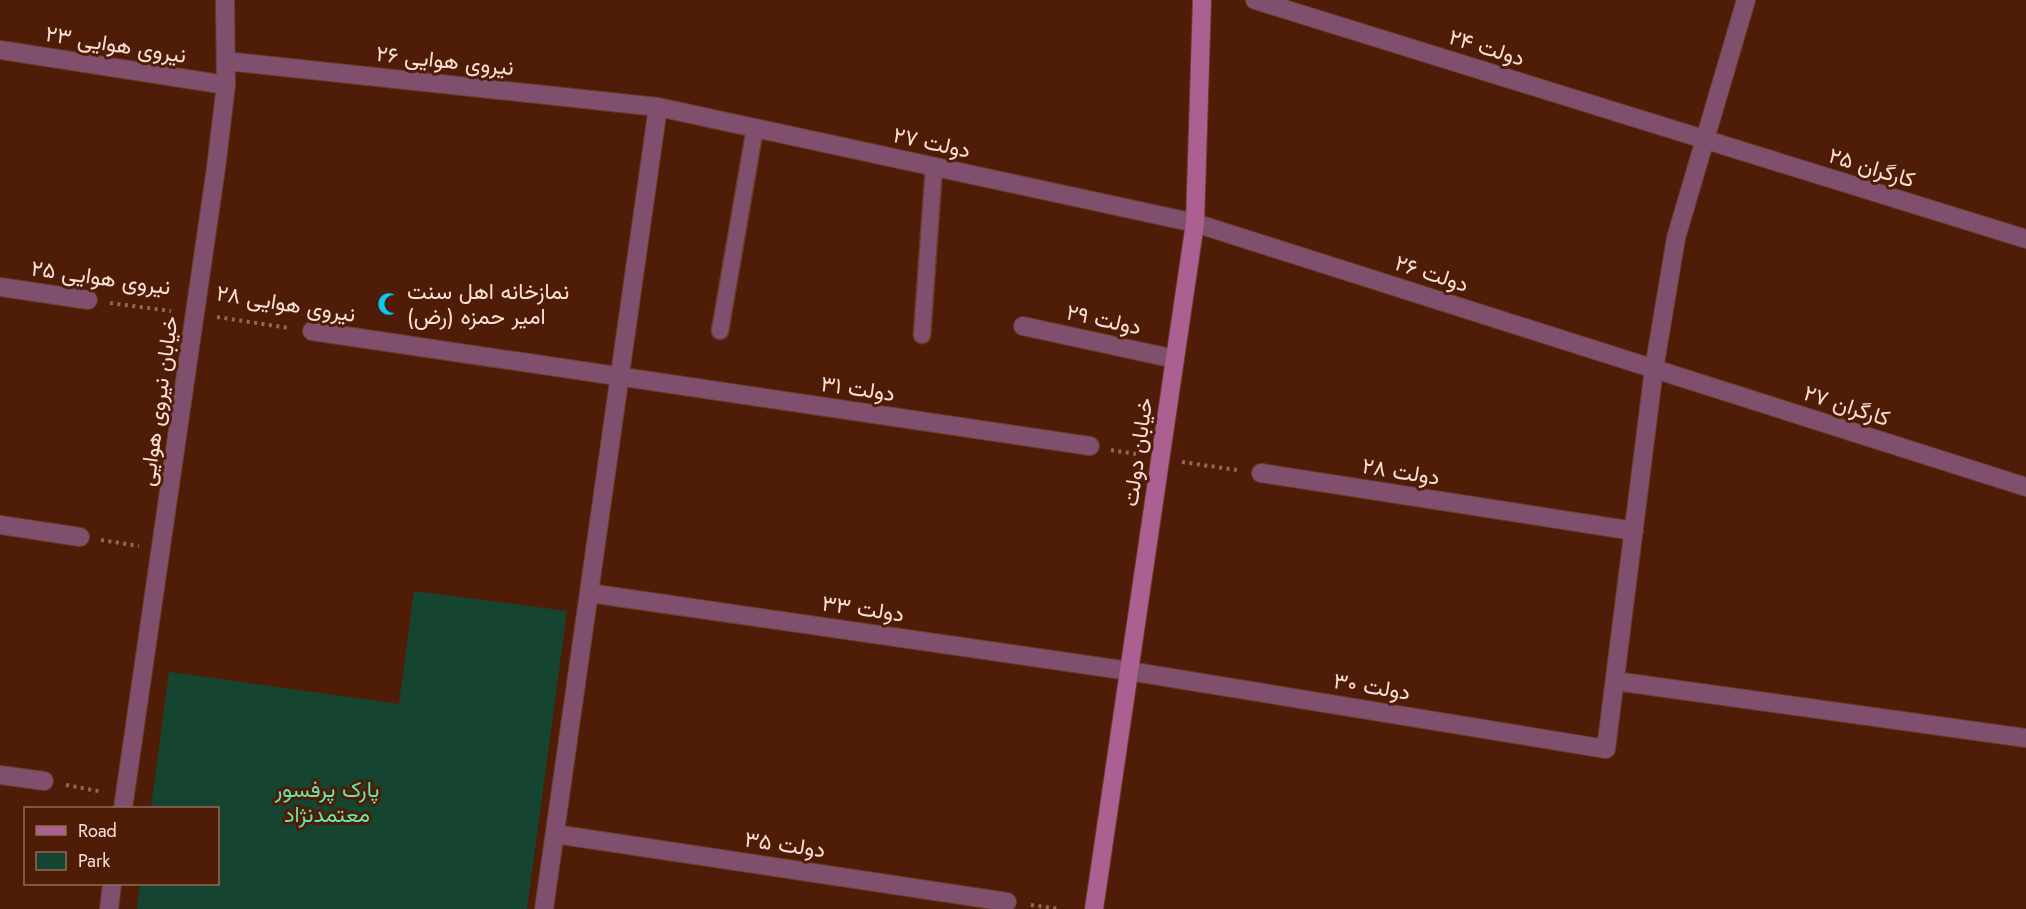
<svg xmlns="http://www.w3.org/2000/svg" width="2026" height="909" font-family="Jost,Vazirmatn,sans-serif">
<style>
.park{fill:#154530}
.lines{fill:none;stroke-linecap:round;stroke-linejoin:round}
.lane-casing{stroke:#6a3c28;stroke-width:19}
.street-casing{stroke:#6a3c28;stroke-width:20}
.secondary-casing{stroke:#6a3c28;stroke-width:20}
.path{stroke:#916958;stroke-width:4;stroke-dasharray:3 4.5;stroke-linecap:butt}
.lane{stroke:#804f6e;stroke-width:16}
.street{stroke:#804f6e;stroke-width:18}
.secondary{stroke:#ac6092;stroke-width:18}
.labels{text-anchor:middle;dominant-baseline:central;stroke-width:6;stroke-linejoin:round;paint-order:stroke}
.street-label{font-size:22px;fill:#fae1d7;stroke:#4f1d07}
.poi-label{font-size:22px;fill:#fae1d7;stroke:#4f1d07;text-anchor:start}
.park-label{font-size:22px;fill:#64e7ad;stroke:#4f1d07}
</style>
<rect width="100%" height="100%" fill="#4f1d07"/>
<path class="park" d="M414 591 567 611 527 909H137L140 884H218V808H151L169 672 399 704Z"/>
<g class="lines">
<g class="lane-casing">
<path id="lane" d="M720 331 755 128
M922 335 934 167"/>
</g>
<g class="street-casing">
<path id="street" d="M1255 0 2026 239
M0 50 226 85
M226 61 658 107 1195 223 2026 487
M0 287 88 300
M1023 326 1175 359
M312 331 1090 446
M1261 473 1634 531
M0 525 80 537
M589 593 1129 671 1606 749 1654 369 1676 238 1746 0
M1615 681 2026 738
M0 775 44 781
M123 808 216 168 226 85 225 0
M555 834 1007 902
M109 909 112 884
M544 909 658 107"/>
</g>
<g class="secondary-casing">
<path id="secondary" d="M1094 909 1195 223 1202 0"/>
</g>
<path class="path" d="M110 303 171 311
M217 317 289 328
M1111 450 1136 454
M1182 462 1237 470
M101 540 139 546
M66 785 103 792
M1031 905 1060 909"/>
<use href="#lane" class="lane"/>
<use href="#street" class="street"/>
<use href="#secondary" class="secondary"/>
</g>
<defs>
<g id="mosque-bare" transform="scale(1.8)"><path d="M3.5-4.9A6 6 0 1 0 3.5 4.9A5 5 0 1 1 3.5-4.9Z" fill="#00cbf9" stroke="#4f1d07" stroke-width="2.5" paint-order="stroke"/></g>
</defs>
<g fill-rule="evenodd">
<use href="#mosque-bare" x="389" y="304"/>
</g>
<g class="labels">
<g class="street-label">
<text transform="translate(116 44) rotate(9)">نیروی هوایی ۲۳</text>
<text transform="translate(1487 47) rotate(17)">دولت ۲۴</text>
<text transform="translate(445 60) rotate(6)">نیروی هوایی ۲۶</text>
<text transform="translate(932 142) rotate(12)">دولت ۲۷</text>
<text transform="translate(1872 167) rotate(17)">کارگران ۲۵</text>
<text transform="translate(1432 273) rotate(18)">دولت ۲۶</text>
<text transform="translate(101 277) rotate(8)">نیروی هوایی ۲۵</text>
<text transform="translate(286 303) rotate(9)">نیروی هوایی ۲۸</text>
<text transform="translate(1104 319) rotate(12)">دولت ۲۹</text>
<text transform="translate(858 388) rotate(8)">دولت ۳۱</text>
<text transform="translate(158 401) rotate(-82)">خیابان نیروی هوایی</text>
<text transform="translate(1847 405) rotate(18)">کارگران ۲۷</text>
<text transform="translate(1137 452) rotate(-82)">خیابان دولت</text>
<text transform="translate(1401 471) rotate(9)">دولت ۲۸</text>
<text transform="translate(863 608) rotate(8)">دولت ۳۳</text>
<text transform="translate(1372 686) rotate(9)">دولت ۳۰</text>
<text transform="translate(785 844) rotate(8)">دولت ۳۵</text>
</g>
<g class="poi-label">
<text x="407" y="291">نمازخانه اهل سنت<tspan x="407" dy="25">امیر حمزه (رض)</tspan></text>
</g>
<g class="park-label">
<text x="327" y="789">پارک پرفسور<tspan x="327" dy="25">معتمدنژاد</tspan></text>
</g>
</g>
<rect x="24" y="807" width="195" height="78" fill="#4f1d07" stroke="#936b5a" stroke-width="1.5"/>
<rect x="36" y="826" width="30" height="9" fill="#ac6092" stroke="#936b5a" stroke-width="1.5"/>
<text x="78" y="837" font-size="18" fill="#fae1d7">Road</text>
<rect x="36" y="852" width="30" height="18" fill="#154530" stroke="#936b5a" stroke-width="1.5"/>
<text x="78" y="867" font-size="18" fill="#fae1d7">Park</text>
</svg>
